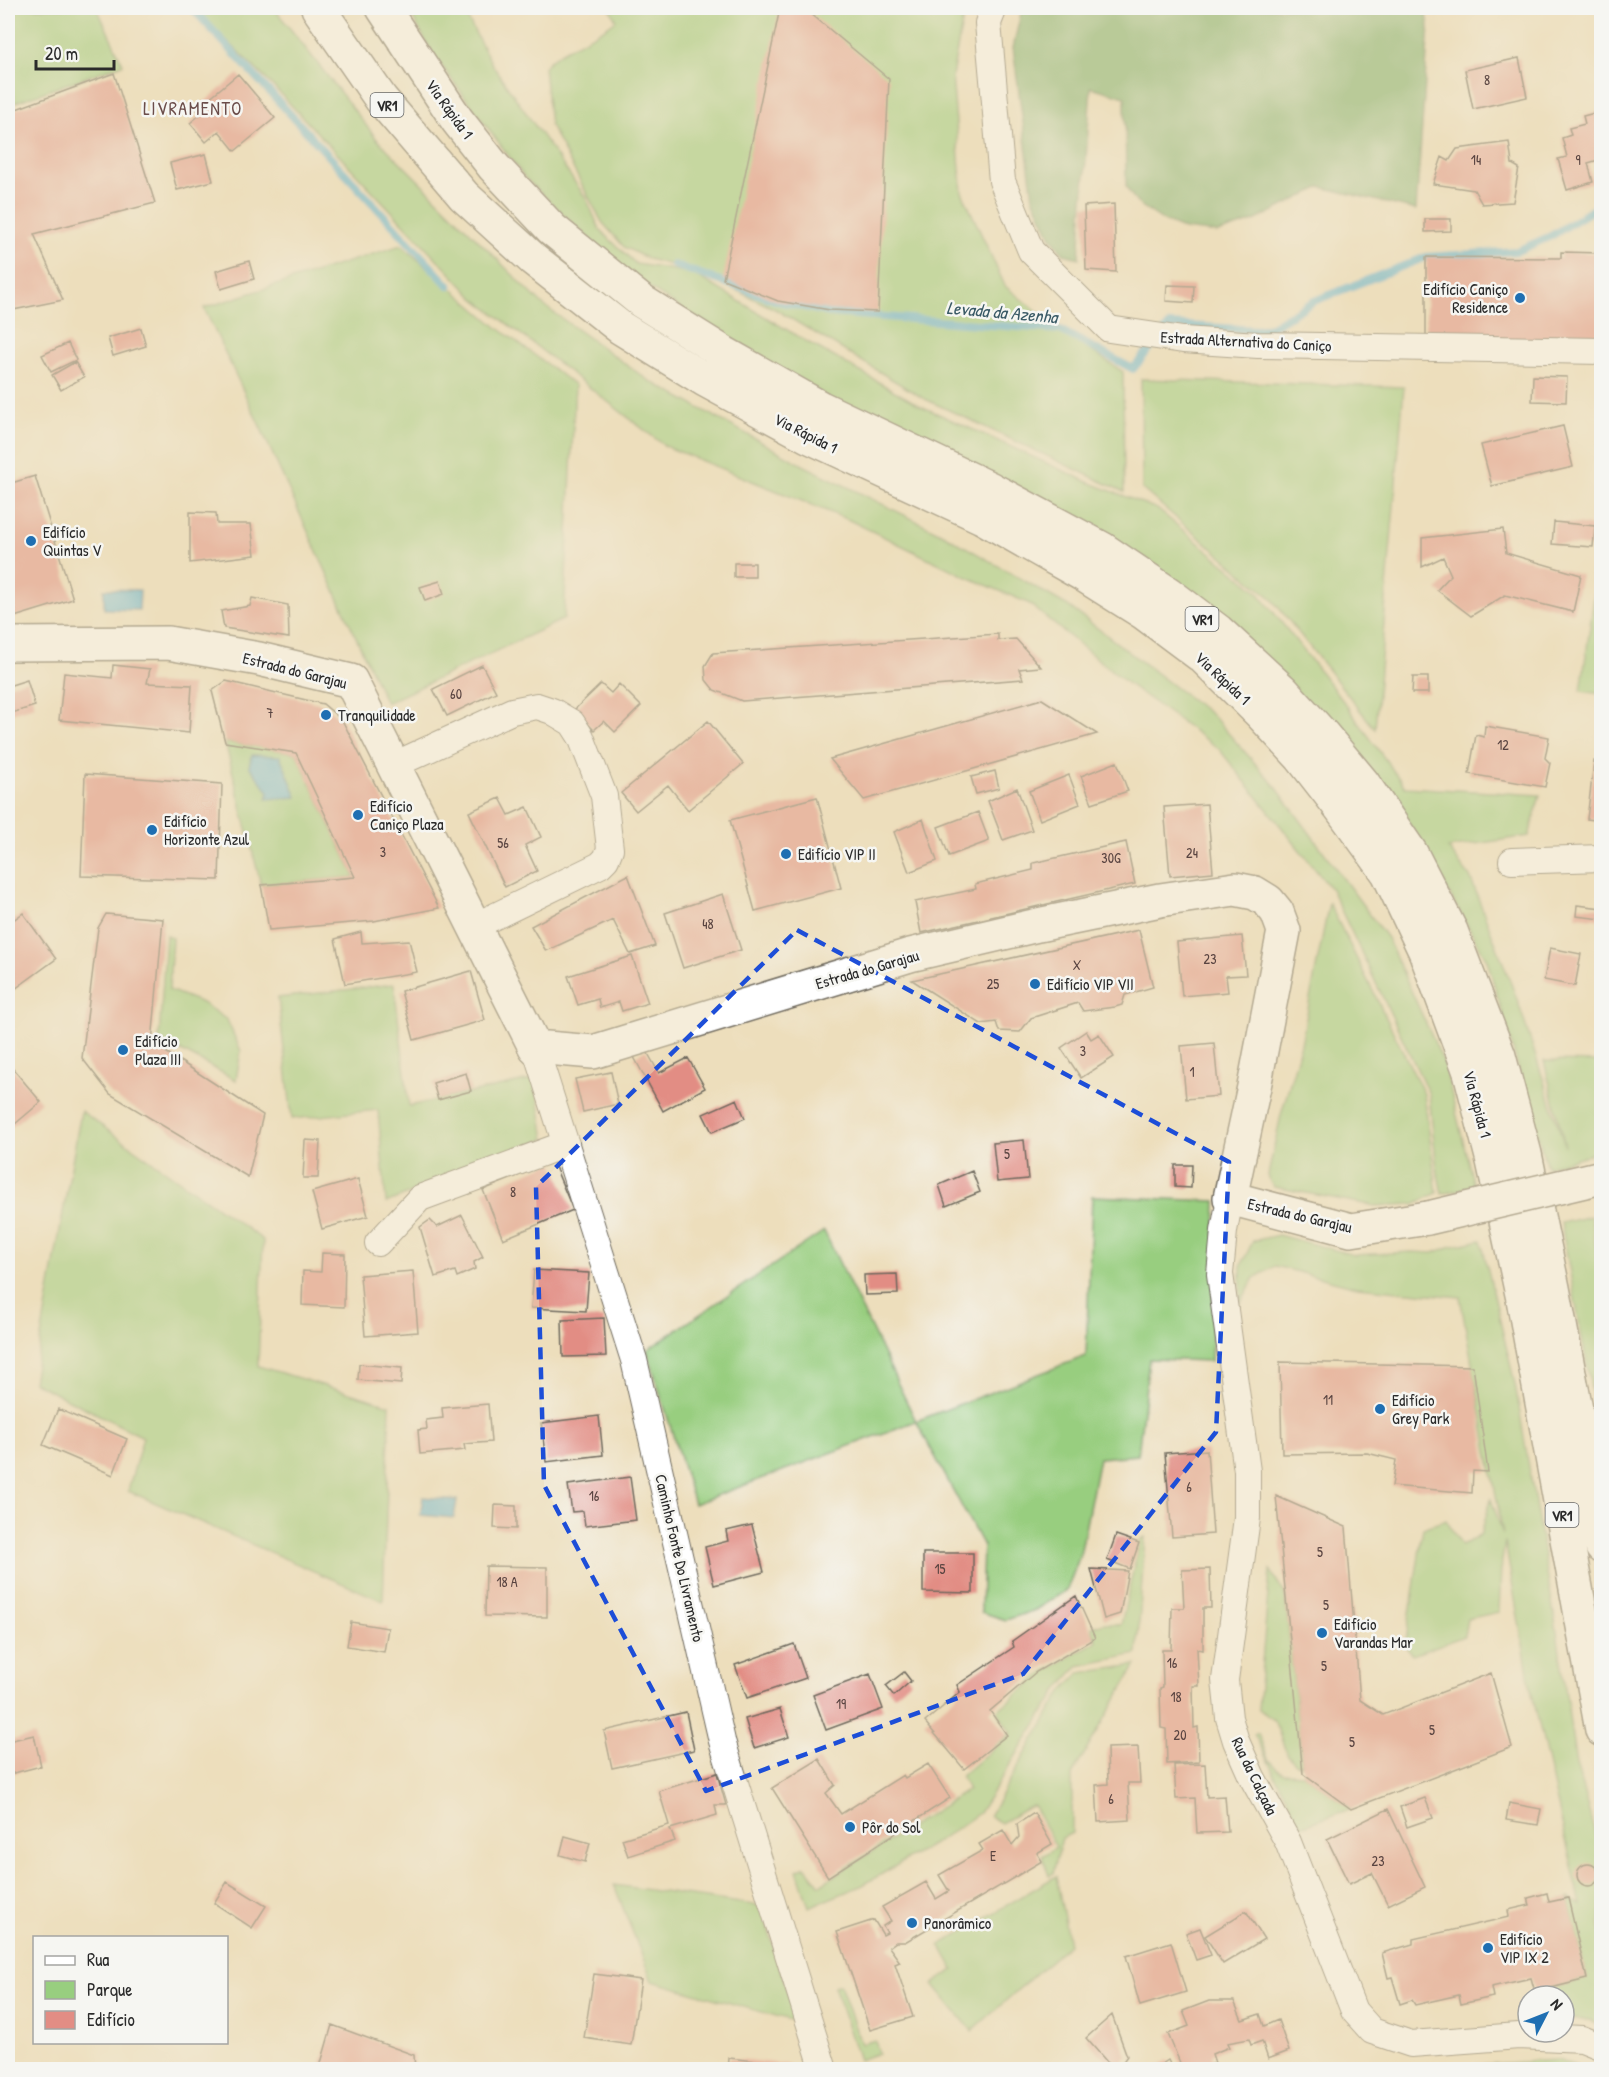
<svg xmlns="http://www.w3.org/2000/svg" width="1609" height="2077" font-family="'Patrick Hand',sans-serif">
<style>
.green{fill:#98ce7f;stroke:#627c55;stroke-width:1.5}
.forest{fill:#7ab16e;stroke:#526e4c;stroke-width:1.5}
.water{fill:#57b0d5;stroke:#416e80;stroke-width:1.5}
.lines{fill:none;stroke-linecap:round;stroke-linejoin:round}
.stream{stroke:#57b0d5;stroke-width:8}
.building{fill:#e28d84}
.street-casing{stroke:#6f6a5e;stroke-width:28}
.secondary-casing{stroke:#6f6a5e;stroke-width:36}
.highway-casing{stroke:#6f6a5e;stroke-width:36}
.street{stroke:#fff;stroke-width:26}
.secondary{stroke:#fff;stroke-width:33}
.highway{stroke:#fff;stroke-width:33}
.secondary-bridge-casing{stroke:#6f6a5e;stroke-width:36;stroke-linecap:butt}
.secondary-bridge{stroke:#fff;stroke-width:33}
.marked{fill:none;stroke:#1d4ed8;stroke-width:4.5;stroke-dasharray:12 8;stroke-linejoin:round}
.poi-dot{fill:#1f6fb2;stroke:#f6f6f2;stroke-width:2}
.labels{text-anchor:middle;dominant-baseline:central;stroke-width:5;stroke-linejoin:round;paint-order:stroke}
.number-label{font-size:14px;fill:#594441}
.shield{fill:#f6f6f2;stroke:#686867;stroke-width:1.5}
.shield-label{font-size:15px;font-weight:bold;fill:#2b2b2b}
.street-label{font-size:16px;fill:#2b2b2b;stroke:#f6f6f2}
.poi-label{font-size:16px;fill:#2b2b2b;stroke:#f6f6f2;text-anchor:start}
.neighbourhood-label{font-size:18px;letter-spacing:1.5px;fill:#6b4d4a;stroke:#f6f6f2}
.water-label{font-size:18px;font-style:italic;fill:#3a5a66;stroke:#f6f6f2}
</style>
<rect width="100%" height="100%" fill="#f6f6f2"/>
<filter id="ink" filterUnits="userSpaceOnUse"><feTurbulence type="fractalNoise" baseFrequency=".0167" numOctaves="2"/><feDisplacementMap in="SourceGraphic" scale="12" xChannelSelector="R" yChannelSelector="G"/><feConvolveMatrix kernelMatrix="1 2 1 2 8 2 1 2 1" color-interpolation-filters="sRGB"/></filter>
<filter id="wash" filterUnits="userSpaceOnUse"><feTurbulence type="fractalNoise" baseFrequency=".008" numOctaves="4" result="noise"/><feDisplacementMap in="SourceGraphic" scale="24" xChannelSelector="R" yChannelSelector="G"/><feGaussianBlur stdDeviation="1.35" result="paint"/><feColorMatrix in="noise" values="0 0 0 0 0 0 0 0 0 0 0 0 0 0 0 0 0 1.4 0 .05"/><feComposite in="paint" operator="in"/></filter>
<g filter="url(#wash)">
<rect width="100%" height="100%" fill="#eddebc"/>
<path class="green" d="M8 8H97L123 64 8 105Z
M194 8H274L376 138 543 305 648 380 803 465 943 534 1068 606 1213 716 1276 787 1387 938 1444 1063 1474 1186 1442 1194 1437 1170 1429 1094 1331 889 1219 749 1127 683 1028 603 965 576 849 520 665 446 474 298 273 86Z
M407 8H462L493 66 586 198 600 230 636 264 692 273 804 340 921 406 1088 482 1157 509 1256 590 1347 706 1405 787 1540 795 1529 836 1448 848 1470 877 1517 999 1565 1146 1544 1061 1601 1062V1151L1547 1167 1487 960 1418 839 1361 755 806 389 623 271 525 178 435 57Z
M610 8H967L964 12 952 76 962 192 1005 286 1060 330 1123 372 1124 492 923 398 775 309 699 272 648 259 624 247 602 222 550 125 544 67C558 48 596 38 616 20Z
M401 245 498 328 575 385 564 619 386 703 258 422 204 308Z
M1141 379 1404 387 1375 729 1271 598 1142 489Z
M1601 547 1602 694H1601L1581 691Z
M225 742 296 753 355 877 261 885Z
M1329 903 1424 1094 1437 1193 1414 1204 1375 1206 1274 1187 1270 1182 1268 1175 1281 1115 1301 1044Z
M166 935 172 938 169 990 202 1003 227 1020 241 1051 236 1080 159 1039Z
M394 984 409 1106 535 1079 545 1139 386 1203 378 1110 292 1119 278 998Z
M81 1111 263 1240 258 1366 390 1405 383 1601 128 1491 143 1437 33 1382Z
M1092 1196 1216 1201 1211 1361 1149 1359 1138 1455 1099 1458 1080 1555 1067 1590 1035 1610 1006 1620 981 1612 983 1546 916 1421 694 1504 647 1350 824 1231 916 1421 1086 1356Z
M1591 1216 1602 1285 1601 1443 1561 1223Z
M1278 1235 1354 1255 1412 1252 1433 1253 1449 1247 1481 1240 1515 1384 1557 1632 1576 1764 1601 1856V2025L1589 2020 1564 2019V1996H1547L1546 1989 1587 1979 1568 1898 1581 1905 1530 1685 1505 1542 1501 1567 1499 1612 1467 1619 1464 1636 1413 1655 1405 1647 1423 1528 1446 1520 1462 1546 1481 1534 1491 1499 1503 1534 1460 1297 1357 1287 1275 1266 1254 1278 1240 1304 1241 1266 1253 1241Z
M1145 1537 1137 1654 1078 1666 1060 1687 979 1813 940 1840 863 1885 809 1907 797 1870 805 1866 820 1885 968 1790 961 1776 1011 1733 997 1711 1044 1672 1097 1641 1092 1627 1104 1623 1121 1625 1140 1540Z
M1270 1570 1285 1594 1302 1764H1296L1287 1754 1274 1720 1258 1709Z
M1136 1665 1072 1775V1833L1062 1838 1053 1873 1049 1876 1042 1856 1056 1847 1033 1805 1001 1823 989 1816 1063 1690 1080 1673Z
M1258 1733 1268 1759 1276 1768 1284 1773 1303 1774 1351 1809 1301 1826 1254 1734Z
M1056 1876 1069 1944 972 2031 933 1984 954 1970 940 1945Z
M614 1885 761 1906 797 2022 652 1981Z
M840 1984 861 2044 875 2040 879 2053 859 2060 834 1986Z
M1557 2060 1586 2069 1366 2070 1365 2067 1372 2062 1402 2069Z"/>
<path class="forest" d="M1022 8H1426L1429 26 1416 210 1321 187 1254 221 1218 233 1183 229 1164 221 1137 203 1126 187 1125 97 1091 87 1079 258 1064 254 1051 237 1033 198 1013 48Z"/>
<path class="water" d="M104 589 140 590 139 610 104 609Z
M252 755 280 756 297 797 267 799 269 792 249 766Z
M423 1497 457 1500 454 1518 420 1515Z"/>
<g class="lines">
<path class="stream" d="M192 8 449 286
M674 265 778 301 830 313 1060 330 1133 369 1156 341
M1164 332 1170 325 1258 330 1271 327 1314 301 1426 257 1517 251 1551 236 1602 204"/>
</g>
<g id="blocks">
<path class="building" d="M780 8H804L889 79 878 312 830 310 778 301 723 279Z
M1519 58 1527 97 1473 109 1465 70Z
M114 73 155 203 34 234 63 300 8 311V112Z
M238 74 275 118 235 151 219 131 206 142 190 123 201 114 196 109Z
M1602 111V159L1588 163 1593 182 1567 190 1558 159 1567 157 1562 138 1571 135 1569 128 1585 124 1583 116Z
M1509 142 1512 164 1519 168 1513 202 1482 204 1474 190 1433 184 1442 157 1449 161 1457 149Z
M206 154 213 181 177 190 170 163Z
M1114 204 1116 272 1086 270 1084 206Z
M1425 219H1451V231L1425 232Z
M1561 252 1602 253V346L1426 344V257L1561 258Z
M249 261 254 279 221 289 216 271Z
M1167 285 1194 286 1193 303 1166 301Z
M141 328 146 346 113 356 108 338Z
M68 343 76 360 51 372 42 355Z
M75 362 84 377 61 390 52 375Z
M1533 376 1567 377 1566 402 1532 401Z
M1563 426 1573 467 1492 486 1481 445Z
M35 476 73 599 8 619V484Z
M190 512 216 513 217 524H251L255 555 190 563Z
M1554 522 1595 526 1593 547 1552 544Z
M1503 529 1506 553 1581 575 1573 612 1505 595 1471 616 1437 590 1451 575 1443 557 1422 567V538Z
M734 563H755V577H734Z
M440 581 444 594 425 601 420 587Z
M252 598 288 605 289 638 224 628 221 611 250 606Z
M998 634V640L1016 639 1041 667 1019 669 1023 679 742 701 714 690 706 680 705 666 713 653Z
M113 665 150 669 147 683 192 685 189 733 59 720 64 673 112 678Z
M482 665 496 692 447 716 433 689Z
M1413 677H1428V693H1412Z
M27 680 35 706 8 714V686Z
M226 681 323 704 342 720 439 908 374 921 269 930 261 885 355 877 296 753 225 742 212 691Z
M601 684 611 693 619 684 641 706 615 732 604 721 594 730 574 710Z
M1042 699 1097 734 864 800 830 759Z
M708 721 743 764 688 810 668 785 636 811 621 793Z
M1485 726 1549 737 1545 758 1550 763 1545 787 1469 774 1476 735 1484 737Z
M1594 761 1602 762V821L1587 819Z
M1117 762 1128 791 1092 803 1081 776Z
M995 771 999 788 976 794 971 777Z
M85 774 222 784 219 880 81 876Z
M1069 775 1080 804 1040 820 1029 791Z
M1017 788 1032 830 1003 840 988 801Z
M817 797 841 888 755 911 730 820Z
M500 798 509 815 527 807 541 837 525 845 537 871 505 887 469 812Z
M1207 804 1213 872 1170 876 1164 807Z
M978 812 989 841 949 856 938 827Z
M923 819 937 861 909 872 894 832Z
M1126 842 1135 884 921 933 915 902 976 889 975 884 1033 870V863Z
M628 875 655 946 630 954 613 920 546 951 531 926Z
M723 894 741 950 683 968 665 913Z
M1577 905 1602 908V919L1576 916Z
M23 913 56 959 8 994V924Z
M106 914 163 919 152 1043 263 1115 248 1177 110 1094 82 1058 98 928Z
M1139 930 1153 987 1125 995 1122 1005 1115 1007 1083 1011 1078 1003 1031 1018 1020 1032 999 1031 996 1022 981 1024 912 980Z
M361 932 362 943 409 940 417 972 345 984 335 939Z
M1242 936 1246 975 1226 976 1228 992 1182 996 1177 942Z
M1550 948 1581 954 1575 986 1544 980Z
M632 956 648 1003 622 1011 619 1002 600 1008 598 999 578 1005 568 976Z
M471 971 485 1020 414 1040 401 991Z
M1086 1031 1091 1039 1099 1034 1114 1057 1081 1078 1061 1048Z
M1214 1043 1219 1096 1186 1099 1181 1046Z
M646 1050 659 1073 688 1058 705 1088 663 1111 634 1057Z
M8 1063 41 1102 8 1130Z
M611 1072 618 1104 583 1112 575 1079Z
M466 1073 471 1091 438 1100 433 1083Z
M737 1099 745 1118 712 1132 703 1114Z
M305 1140 320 1141 318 1178H303Z
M1024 1140 1028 1179 997 1182 993 1143Z
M553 1162 573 1210 503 1239 483 1190Z
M1175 1165H1192L1191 1188 1175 1187Z
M972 1171 980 1192 946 1206 939 1185Z
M358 1179 368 1216 322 1229 312 1192Z
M462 1215 483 1257 474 1262 475 1269 457 1277 455 1271 435 1277 420 1227 430 1220 437 1227Z
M322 1253 345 1254 344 1307 302 1305 303 1271 321 1272Z
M534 1270 589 1273 586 1311 531 1308Z
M413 1271 418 1332 365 1336 360 1275Z
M897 1274 898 1294 865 1295 864 1275Z
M604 1318 606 1356 563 1357 562 1320Z
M1280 1362 1473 1366 1488 1472 1473 1471 1472 1493 1392 1486 1396 1460 1367 1453 1282 1454Z
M359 1364 402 1368 401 1384 358 1380Z
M488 1404 491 1442 464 1444 465 1450 420 1454 418 1430 427 1429 426 1420 443 1418 442 1408Z
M58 1409 127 1439 113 1475 43 1445Z
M599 1416 603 1455 546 1462 541 1423Z
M1207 1450 1213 1534 1172 1537 1165 1453Z
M630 1477 636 1520 585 1526 583 1511 572 1512 568 1485Z
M1276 1496 1346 1527 1360 1700 1383 1715 1491 1673 1512 1747 1351 1809 1303 1774Z
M495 1505 516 1506V1529L494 1528Z
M752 1525 764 1572 714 1585 705 1547 728 1541 726 1531Z
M1116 1535 1139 1543 1130 1569 1107 1560Z
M923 1553H973V1593L923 1592Z
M486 1566 547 1567V1617L485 1616Z
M1091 1569 1128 1571 1120 1614 1104 1619Z
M1210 1569 1211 1608H1203V1650L1197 1649 1199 1686H1193L1194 1728 1198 1727 1199 1762 1167 1764 1166 1729 1161 1728 1160 1688 1163 1687 1162 1650H1171L1172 1608H1184L1182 1570Z
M1076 1596 1095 1638 1036 1672 990 1711 1007 1735 964 1769 925 1722 960 1692 957 1685 1014 1647 1012 1641Z
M351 1622 388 1628 384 1652 347 1646Z
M794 1644 806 1678 747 1698 735 1665Z
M904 1672 911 1681 894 1696 886 1686Z
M870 1674 883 1709 826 1730 813 1695Z
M780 1709 789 1737 754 1748 745 1719Z
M686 1712 694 1750 612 1768 604 1731Z
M34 1735 41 1766 10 1774 8 1765V1741Z
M1138 1747 1140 1783H1128L1130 1820 1098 1822 1096 1785 1108 1784 1107 1748Z
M819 1759 835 1785 826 1793 841 1814 903 1775 905 1778 928 1764 950 1798 828 1877 772 1788Z
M1205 1764 1207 1797 1225 1796 1228 1832 1197 1833 1195 1798 1176 1799 1174 1765Z
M717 1773 726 1805H715L717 1815 670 1829 675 1841 628 1856 622 1839 669 1825 659 1791Z
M1425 1798 1433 1818 1407 1827 1400 1807Z
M1509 1803 1541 1809 1538 1825 1506 1820Z
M1388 1809 1425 1887 1388 1905 1372 1873 1349 1884 1327 1839Z
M1034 1813 1052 1844 1037 1853 1042 1861 905 1942H896L889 1947 900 1962 895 1964 913 2017 870 2030 837 1932 874 1920 883 1935 887 1933 883 1926 891 1921 882 1907 926 1882 936 1899 949 1891 939 1875 983 1850 979 1844 1003 1830 1012 1845 1019 1837 1017 1824Z
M565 1836 590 1843 585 1862 560 1855Z
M1577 1875a11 11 0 1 1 22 0a11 11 0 1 1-22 0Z
M227 1882 266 1906 252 1928 214 1903Z
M1547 1893 1549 1902 1568 1898 1587 1979 1535 1992 1531 1978 1491 1987 1493 1997 1461 2004 1459 1995 1415 2005 1412 2000 1400 2004 1392 1977 1388 1978 1382 1953 1413 1944V1939L1509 1917 1508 1910 1530 1905 1528 1898Z
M1246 1911 1264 1939 1223 1964 1205 1936Z
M1200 1928 1211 1955 1196 1960 1186 1933Z
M1171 1942 1186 1992 1140 2006 1126 1956Z
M594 1974 641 1980 631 2045 584 2038Z
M1209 2001H1234L1242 2020 1260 2014 1264 2026 1278 2020 1289 2051 1268 2059 1262 2041 1251 2045 1249 2039 1227 2043 1229 2047 1212 2054 1215 2063 1199 2070H1183L1168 2034 1189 2026 1183 2011Z
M1112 2015 1127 2056 1117 2070H1114L1086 2038Z
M332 2025 414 2055 415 2070H319Z
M729 2058 791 2065V2070H728Z
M1168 2060 1173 2070H1153Z"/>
</g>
</g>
<g filter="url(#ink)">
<use href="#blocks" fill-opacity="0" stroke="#6f6a5e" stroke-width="1.5"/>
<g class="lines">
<g class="street-casing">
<path id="street" d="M994 8 988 23 1002 181 1031 251 1109 329 1183 340 1258 345 1602 351
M394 765 512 711 537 706 552 711 572 723 581 737 604 796 610 849 606 859 600 865 475 926
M1512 861 1602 858
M535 1047 634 1360 722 1741 824 2070
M1230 1198 1224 1231 1220 1274 1247 1471V1518L1225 1680 1229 1718 1236 1741 1252 1777 1288 1842 1354 2011 1372 2031 1411 2044 1519 2036 1582 2039 1602 2047
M378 1243 420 1198 566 1144"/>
</g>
<g class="secondary-casing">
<path id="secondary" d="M8 644 168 643 259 659 351 681 535 1047 593 1052 910 955 1038 925 1160 900 1235 889 1255 893 1268 901 1277 912 1284 931 1255 1082 1230 1198 1351 1230 1428 1218"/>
</g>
<g class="highway-casing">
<path id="highway" d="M318 8 381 99 464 196 533 259 621 328 705 380 808 436 982 517 1082 574 1144 613 1203 657 1261 714 1301 757 1340 807 1388 873 1425 951 1470 1072 1493 1161 1523 1299 1602 1730
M383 8 457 120 494 167 552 229 641 301 724 353 821 408 991 489 1101 548 1169 594 1218 631 1283 691 1323 735 1363 783 1411 853 1451 931 1499 1056 1525 1154 1553 1288 1602 1547"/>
</g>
<use href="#street" class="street"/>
<use href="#secondary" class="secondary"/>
<use href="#highway" class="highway"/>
<g class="secondary-bridge-casing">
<path id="secondary-bridge" d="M1428 1218 1602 1177"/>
</g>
<use href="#secondary-bridge" class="secondary-bridge"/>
</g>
</g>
<path d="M0 0H1609V2077H0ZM797 930 1229 1162 1216 1432 1023 1674 706 1791 544 1485 536 1187Z" fill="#eddebc" fill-opacity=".55" fill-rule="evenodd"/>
<path class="marked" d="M797 930 1229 1162 1216 1432 1023 1674 706 1791 544 1485 536 1187Z"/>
<g class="poi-dot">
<circle cx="1520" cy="298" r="6"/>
<circle cx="31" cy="541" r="6"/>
<circle cx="326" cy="715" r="6"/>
<circle cx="358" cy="815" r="6"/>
<circle cx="152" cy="830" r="6"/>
<circle cx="786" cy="854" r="6"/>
<circle cx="1035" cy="984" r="6"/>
<circle cx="123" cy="1050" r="6"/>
<circle cx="1380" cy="1409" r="6"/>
<circle cx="1322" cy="1633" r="6"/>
<circle cx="850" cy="1827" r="6"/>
<circle cx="912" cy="1923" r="6"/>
<circle cx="1488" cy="1948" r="6"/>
</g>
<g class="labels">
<g class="number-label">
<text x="1487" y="79">8</text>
<text x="1476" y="159">14</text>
<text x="1578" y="159">9</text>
<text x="456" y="693">60</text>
<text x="270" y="712">7</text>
<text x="1503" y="744">12</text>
<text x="503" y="842">56</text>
<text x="383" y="851">3</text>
<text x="1192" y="852">24</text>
<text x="1111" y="857">30G</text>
<text x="708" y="923">48</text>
<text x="1210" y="958">23</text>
<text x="1077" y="964">X</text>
<text x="993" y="983">25</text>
<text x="1083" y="1050">3</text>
<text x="1192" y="1071">1</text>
<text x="1007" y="1153">5</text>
<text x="513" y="1191">8</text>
<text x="1328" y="1399">11</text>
<text x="1189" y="1486">6</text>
<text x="594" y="1495">16</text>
<text x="1320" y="1551">5</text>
<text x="940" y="1568">15</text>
<text x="507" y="1581">18 A</text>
<text x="1326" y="1604">5</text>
<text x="1172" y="1662">16</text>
<text x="1324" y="1665">5</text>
<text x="1176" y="1696">18</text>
<text x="841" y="1703">19</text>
<text x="1432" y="1729">5</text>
<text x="1180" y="1734">20</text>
<text x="1352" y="1741">5</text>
<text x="1111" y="1798">6</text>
<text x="993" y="1855">E</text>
<text x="1378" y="1860">23</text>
</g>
<g class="shield">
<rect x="370.5" y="93" width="33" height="24" rx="4.5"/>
<rect x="1185.5" y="607" width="33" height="24" rx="4.5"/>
<rect x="1545.5" y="1503" width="33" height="24" rx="4.5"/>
</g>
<g class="shield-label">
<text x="387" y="105">VR1</text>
<text x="1202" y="619">VR1</text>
<text x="1562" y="1515">VR1</text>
</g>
<g class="street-label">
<text transform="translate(450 109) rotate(54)">Via Rápida 1</text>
<text transform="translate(1246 341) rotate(3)">Estrada Alternativa do Caniço</text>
<text transform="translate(806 433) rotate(27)">Via Rápida 1</text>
<text transform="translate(295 670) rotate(14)">Estrada do Garajau</text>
<text transform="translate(1223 678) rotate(43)">Via Rápida 1</text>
<text transform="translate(867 969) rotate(-16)">Estrada do Garajau</text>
<text transform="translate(1478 1104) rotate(75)">Via Rápida 1</text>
<text transform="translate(1300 1215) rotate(13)">Estrada do Garajau</text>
<text transform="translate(680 1558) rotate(77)">Caminho Fonte Do Livramento</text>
<text transform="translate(1255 1776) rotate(64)">Rua da Calçada</text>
</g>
<g class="poi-label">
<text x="1508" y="289" text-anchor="end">Edifício Caniço<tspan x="1508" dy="18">Residence</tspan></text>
<text x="43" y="532">Edifício<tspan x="43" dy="18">Quintas V</tspan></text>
<text x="338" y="715">Tranquilidade</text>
<text x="370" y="806">Edifício<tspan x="370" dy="18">Caniço Plaza</tspan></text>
<text x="164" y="821">Edifício<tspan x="164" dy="18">Horizonte Azul</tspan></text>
<text x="798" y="854">Edifício VIP II</text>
<text x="1047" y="984">Edifício VIP VII</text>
<text x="135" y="1041">Edifício<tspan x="135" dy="18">Plaza III</tspan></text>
<text x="1392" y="1400">Edifício<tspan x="1392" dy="18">Grey Park</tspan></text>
<text x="1334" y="1624">Edifício<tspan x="1334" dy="18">Varandas Mar</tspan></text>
<text x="862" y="1827">Pôr do Sol</text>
<text x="924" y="1923">Panorâmico</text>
<text x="1500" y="1939">Edifício<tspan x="1500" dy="18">VIP IX 2</tspan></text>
</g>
<g class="neighbourhood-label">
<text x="193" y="108">LIVRAMENTO</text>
</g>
<g class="water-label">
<text transform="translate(1002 312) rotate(5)">Levada da Azenha</text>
</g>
</g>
<rect width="1609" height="2077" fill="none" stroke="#f6f6f2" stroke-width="30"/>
<rect x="33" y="1936" width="195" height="108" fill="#f6f6f2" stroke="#a5a5a2" stroke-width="1.5"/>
<rect x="45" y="1956" width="30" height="9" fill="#ffffff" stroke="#a5a5a2" stroke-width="1.5"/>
<text x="87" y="1966" font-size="18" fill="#2b2b2b">Rua</text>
<rect x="45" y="1981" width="30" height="18" fill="#98ce7f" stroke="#a5a5a2" stroke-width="1.5"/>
<text x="87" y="1996" font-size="18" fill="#2b2b2b">Parque</text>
<rect x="45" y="2011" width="30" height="18" fill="#e28d84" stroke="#a5a5a2" stroke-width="1.5"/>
<text x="87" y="2026" font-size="18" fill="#2b2b2b">Edifício</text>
<g transform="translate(1546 2014) rotate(48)"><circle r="28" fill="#f6f6f2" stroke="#a5a5a2" stroke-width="1.5"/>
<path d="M0-4.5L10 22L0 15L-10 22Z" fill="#1f6fb2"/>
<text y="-9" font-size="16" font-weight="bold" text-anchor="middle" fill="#2b2b2b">N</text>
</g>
<path d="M36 60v9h78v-9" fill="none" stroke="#2b2b2b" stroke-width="3"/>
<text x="45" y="60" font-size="18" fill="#2b2b2b" stroke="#f6f6f2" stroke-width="4.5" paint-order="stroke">20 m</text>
</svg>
